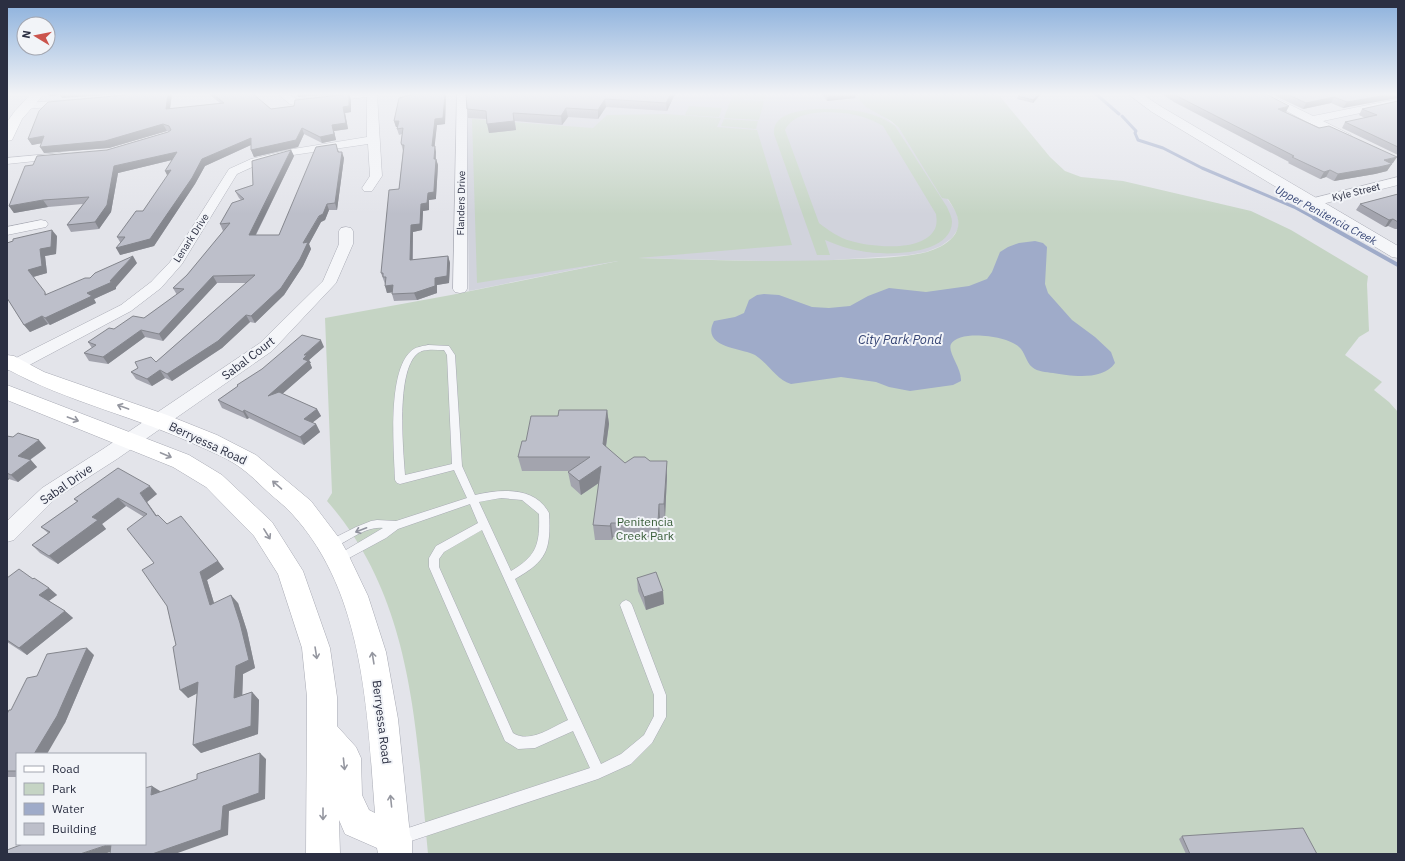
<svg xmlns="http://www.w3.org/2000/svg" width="1405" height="861" font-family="'IBM Plex Sans',sans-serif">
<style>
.built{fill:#d1d3dc}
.green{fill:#c5d4c4;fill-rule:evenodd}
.water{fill:#9fabc9}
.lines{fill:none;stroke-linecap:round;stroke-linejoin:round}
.stream-far1{stroke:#9fabc9;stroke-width:3}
.stream{stroke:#9fabc9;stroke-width:4}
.service-casing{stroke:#a8aab4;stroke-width:1}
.minor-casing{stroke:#a8aab4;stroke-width:1}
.tertiary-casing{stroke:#a8aab4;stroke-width:1}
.secondary-casing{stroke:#a8aab4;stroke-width:1}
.service{fill:#f5f6f9;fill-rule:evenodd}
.minor{fill:#f5f6f9;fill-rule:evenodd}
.tertiary{fill:#f5f6f9;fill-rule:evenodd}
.secondary{fill:#fff;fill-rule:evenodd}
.wall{fill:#a3a4ae}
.shaded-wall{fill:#84868d}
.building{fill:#bdbfca;stroke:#84868d}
.oneway{stroke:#9597a0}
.oneway2{stroke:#90929e}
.labels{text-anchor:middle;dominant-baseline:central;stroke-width:4;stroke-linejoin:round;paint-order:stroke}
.far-street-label{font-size:10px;fill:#2b2f42;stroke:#f2f4f8}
.far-water-label{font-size:11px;font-style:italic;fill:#364575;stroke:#f2f4f8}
.street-label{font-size:12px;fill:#2b2f42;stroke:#f2f4f8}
.park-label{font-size:12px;fill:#395e39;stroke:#f2f4f8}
.water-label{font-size:13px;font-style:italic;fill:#364575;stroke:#f2f4f8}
</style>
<rect width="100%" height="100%" fill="#e3e4ea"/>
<path class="built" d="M466 94H854L899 128 957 213 959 224 958 229 952 238 941 246 926 252 909 255 803 262 632 258 469 291Z"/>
<path class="green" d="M732 94H766L764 100 731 98Z
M854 94H998L1050 157 1065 171 1081 177 1123 181 1251 211 1291 230 1368 276 1367 284 1369 331 1359 337 1345 355 1382 382 1374 390 1389 402 1398 412V854H428C416 730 414 600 327 501L332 493 325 318 451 295 618 261 477 283 472 119 593 128 607 115 666 114 721 118 717 127 757 130 792 245 638 258C710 260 782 263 854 259 878 258 903 258 927 252 936 249 946 245 953 237 964 224 956 211 948 199L942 198 899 128 891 121 866 107Z
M731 99 764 101 759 120 724 118Z
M689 106 722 108 719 117 685 115Z
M817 109C845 109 872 109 895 126L947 207C949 212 952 217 952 222 951 256 884 256 861 251 848 249 837 245 825 240L830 255H817L774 134C772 113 802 110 817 109ZM825 112C846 112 865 115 883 126L936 214C937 221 937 227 933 232 919 252 871 247 851 241 839 238 828 230 819 223L785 130C793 115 809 113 825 112Z
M724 119 758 121 756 129 721 126Z"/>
<path class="water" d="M1035 241 1043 243 1047 247 1045 284 1048 293 1072 320 1095 337 1111 352 1115 363C1103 381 1071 376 1053 373 1046 372 1038 372 1032 367 1026 362 1025 352 1019 347 1009 336 959 329 951 344 947 352 962 368 961 381L953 385 910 391 889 387 876 382 841 377 791 384C776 379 769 364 755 355 743 348 700 348 714 321L735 317 744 313 749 300 757 295 764 294 779 295 812 307 829 308 850 306 868 296 889 288 926 292 969 286 987 279 992 272 1000 252 1008 247 1019 243Z"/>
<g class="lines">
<path class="stream-far1" d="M1096 94 1119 114
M1122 116 1136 131 1135 133 1138 140 1163 148 1202 168 1294 207 1316 219"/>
<path class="stream" d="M1314 218 1398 265"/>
<g class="service-casing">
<path id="service" d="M428 345 449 346 455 355 462 466 475 495C500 489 535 486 549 513 551 550 547 561 515 579L601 764 621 754 644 735 654 716V695L620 605 622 602 626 600 630 602 632 605 666 695V717L652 743 631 764 598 779 399 845 394 843 392 838 394 833 399 831 590 768 573 731 535 748 518 749 505 741 429 567V558L436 546 478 523 470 504 398 529 386 538 338 564 334 563 333 560 334 557 383 528C364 526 347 543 330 549L326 548 325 545 326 542 356 527 371 521 377 520 396 521 467 498 454 470 400 484 397 483 395 480C394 450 387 372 411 351 415 347 423 346 428 345ZM444 350 447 355 452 464 405 475C403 449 396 372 417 354 423 348 435 350 444 350ZM501 498 522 500 539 514C540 544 537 556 511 571L479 502ZM482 530 568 720C552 727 530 744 513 733L439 567V559L444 552Z"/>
</g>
<g class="minor-casing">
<path id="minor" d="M278 94H289L296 99 343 94H377L382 176 372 191H364L362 188 370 176 368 144 293 155 259 164 237 174 182 264 161 288 131 311 20 370 14 371 8 370V362L121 305 151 282 170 262 229 169 251 159 293 149 367 137V97L294 105 290 104Z
M457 94H467V289L465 292 460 293 455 292 453 289Z
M1255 94H1268L1313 116 1398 99V105L1323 121 1351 135 1353 137 1351 139 1347 140 1307 122Z
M70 100 75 103 74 105 25 109 20 106 25 103Z
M60 153 64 154 66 156 64 158 7 164V158Z
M1398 177V185L1314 206 1310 205 1308 202 1310 199Z
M41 220 46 221 48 224 46 227 7 235V227Z
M346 227 351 228 353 231V244L336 283 272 351 117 459 56 498 14 540 7 542V521L42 488 103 449 260 343 323 281 339 244V231L341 228Z"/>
</g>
<g class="tertiary-casing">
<path id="tertiary" d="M1128 94H1142L1160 106 1398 246V258L1392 257 1152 112Z"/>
</g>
<g class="secondary-casing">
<path id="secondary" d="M31 94H44L22 119 12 140 7 141V122L15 111Z
M7 355 14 356 44 372 167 415 217 435 256 455 311 501 339 538 347 552 368 596 386 652 398 719 410 835 412 839V854H378L377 848 345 834 339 820 340 854H306L307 697 302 648 278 574 254 536 206 487 173 467 7 400V385L189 455 222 475 272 522 303 571 330 648 337 697V726L356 747 361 758 362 795 369 810 375 813C367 713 365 594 293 515 286 507 277 500 269 493 260 485 251 475 241 468 229 459 214 453 201 447 138 417 67 402 7 369Z"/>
</g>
<use href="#service" class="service"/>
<use href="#minor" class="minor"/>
<use href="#tertiary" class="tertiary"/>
<use href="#secondary" class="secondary"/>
</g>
<path class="wall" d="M124 94H172L170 109 220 103 209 94H253L271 109 294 106 349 94 351 100V112L345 113 348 129 334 131 336 140 322 143 304 134 298 147 254 157 251 150V145L205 166 195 184 154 246 120 255V242L117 237 143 211 168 176 172 160 118 173 111 212 99 229 71 232 67 225 83 204 48 207 14 213 9 206 107 150 168 132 169 131H167L109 148 44 153 42 143 32 145 28 139 125 95Z
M414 94H446L445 124 437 125 434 146 436 152V159L438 165 436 197V199L429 200V210L423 211 422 230 413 232V260L448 256 450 263 449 283 437 285V293L417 300 394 301 392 294V292L387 293 385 284 381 273 399 189 403 151 401 143 402 134 399 135 397 129 398 127H396L394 121Z
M466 94H675L667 111 606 107 598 119 568 117 562 125 515 121 516 130 489 133 487 119 468 118 467 109Z
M822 94H856L855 98 827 101Z
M1020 94H1041L1033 103 1017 99 1018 96Z
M1162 94H1266L1286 112 1393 163 1391 164 1387 171 1375 174 1334 181 1326 177 1320 179 1288 163 1289 162 1174 102Z
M1271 94H1398L1343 108 1331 103 1303 109Z
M1398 101V155L1342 128 1345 122 1365 118 1359 115 1362 109Z
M291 150 294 156 256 235H279L339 150V152L344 158 337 210H329L325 220 321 222 309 244 311 249 303 266 284 295 255 323 250 322 222 348 172 381 165 378 152 386 136 379 131 372 156 362 246 283H217L163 341 145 337 108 364 89 361 84 353 92 348 88 342 114 329 144 318 177 295 173 288 187 275 224 231H223L220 224 241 200 239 198 235 191 253 185Z
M1398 194V229H1395L1388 226 1385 227 1356 210 1360 204Z
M57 236 56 254 45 256 47 273 33 277 47 295 90 278 137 263 116 287V289L94 299 96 303 50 325 48 324 30 332 24 325 7 298Z
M324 347 309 360 311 363H310L312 368 282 394 317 409 321 416 312 423 316 424 320 432 304 445 249 418 247 419 222 408 218 400 238 386 237 385Z
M607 410 609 424 606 447 625 463 650 461H667V475L665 518H660L659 537H613L612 540H595L593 525 599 483 581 495 571 486 568 472 569 471H522L518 457 558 416Z
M7 436 46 448 30 460 37 467 18 482 9 479 7 481Z
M157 494 147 502 157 516 218 561 224 569 207 580 214 603H238L247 631 255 668 243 674 242 695 252 692 259 700 258 734 201 753 193 745 197 693 188 698 167 606 154 563 144 517 126 506 102 524 106 529 58 564 40 553 32 545 48 533 41 527 77 502 74 499Z
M7 578 49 588 57 595 49 601 65 611 73 618 27 655 7 642Z
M637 578 664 604 646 610 638 591Z
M94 655 65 723 17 754V777H7V714L11 710Z
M1182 836 1317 854H1186L1179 839Z"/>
<path class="shaded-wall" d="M48 94H119L62 98 60 95 50 96Z
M168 94H172L169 115 166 109Z
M297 94H337L298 97Z
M349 94 351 100V112L345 113 348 129 334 131 336 140 322 143 320 137 332 125 343 107Z
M445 94H446L445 124 437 125 434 152 432 146 435 119Z
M671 94H675L667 111 666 103Z
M828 94H856L855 98 827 101Z
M1039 94H1041L1033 103V100Z
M1393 94H1398V98L1343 108 1347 102Z
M1334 97 1331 103 1303 109 1306 103Z
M605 99 606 107 598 119V110Z
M1289 106 1286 112 1278 109Z
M566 108 568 117 562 125 561 116Z
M513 113 516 130 489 133 487 124Z
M394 121H399L401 127H396Z
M163 124 167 131 109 148 44 153 40 147Z
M302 128 304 134 298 147 254 157 251 150Z
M44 136 48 142 32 145 28 139Z
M251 138 253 144 205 166 195 184 154 246 120 255 116 248 202 159Z
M435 146 436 152 435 166 434 159Z
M291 150 294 156 252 242 249 235Z
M177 152 180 158 118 173 111 212 99 229 95 222 114 166Z
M342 152 344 158 337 210 335 203Z
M1397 157 1393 163 1379 167 1384 160Z
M436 159 438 165 436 197V199L429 200V210L423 211 422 230 413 232 412 267 410 260 411 225 421 204 428 193Z
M1392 164 1387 171 1375 174 1334 181 1338 174Z
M171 170 168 177 165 171Z
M1330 170 1326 177 1320 179 1324 172Z
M43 200 48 207 14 213 9 206Z
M327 204 329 210 325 220 321 222 309 244 311 249 303 266 284 295 255 323 251 316 303 243Z
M1393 219 1388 226 1385 227 1389 220Z
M52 230 57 236 56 254 45 256 47 273 33 277 28 270Z
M133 256 137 263 116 287V289L94 299 96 303 50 325 45 318 87 293 110 281Z
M448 256 450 263 449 283 437 285V293L417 300 414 293 435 278Z
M213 276 217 283 163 341 159 334Z
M393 285 396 292 387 293 385 286Z
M246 315 250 322 222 348 172 381 167 374Z
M42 316 48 324 30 332 24 325Z
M141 330 145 337 108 364 103 357Z
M321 340 324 347 309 360 311 363H310L312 368 272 403 268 396 303 359 304 355Z
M160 370 165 378 152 386 147 379Z
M317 409 321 416 308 426 304 419Z
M244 410 249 418 247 419 243 412Z
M607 410 609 424 604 459 603 444Z
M316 424 320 432 304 445 300 437Z
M39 440 46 448 25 463 18 456Z
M31 460 37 467 18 482 11 475Z
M667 461V475L665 518 664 504Z
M601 466 603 480 581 495 579 481Z
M7 477 9 479 7 481Z
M150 486 157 494 147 502 163 525 156 516 140 493Z
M118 498 126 506 102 524 106 529 58 564 49 556 92 517Z
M659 504 660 518 659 537 658 523Z
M611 523 613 537 612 540 610 526Z
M218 561 224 569 207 580 217 613 210 605 200 572Z
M49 588 57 595 47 602 39 595Z
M663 591 664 604 646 610 644 597Z
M231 595 238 603 247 631 255 668 243 674 242 705 234 698Z
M65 611 73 618 27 655 19 648Z
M87 648 94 655 65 723 47 754H34Z
M198 682 206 689 188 698 180 690Z
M252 692 259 700 258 734 201 753 193 745Z
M260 753 266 759 265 799 229 811 228 835 175 854H152L223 806Z
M152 786 160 791 159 801 151 795Z
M110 844H112L120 849 104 854H80Z"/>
<path class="building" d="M125 94H168L166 109 224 103 213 94H253L271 109 294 106 295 100 349 94V106L343 107 346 123 332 125 334 134 320 137 302 128 296 140 251 150V138L202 159 192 178 150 239 116 248 125 237H117L136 211H143L171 170 165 171 177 152 114 166 107 205 95 222 67 225 89 197 43 200 9 206 25 166 33 165 37 156 107 150 168 132 171 130 169 126 163 124 105 141 40 147 44 136 28 139 39 111 48 102 125 95Z
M414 94H445L443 118 435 119 432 146H435L434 159H436L434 190V192L428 193 427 203 421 204 420 224 411 225 410 260 448 256 447 276 435 278V286L414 293 392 294 393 285 385 286 386 277H383V273H381L389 190 399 189 404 145H402L401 143 403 128 397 129 399 121H394L399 98Z
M466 94H671L666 103 605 99 598 110 566 108 561 116 513 113 514 121 487 124 486 111 467 109Z
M1020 94H1039L1033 100 1018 96Z
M1173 94H1266L1289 106 1278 109 1319 128 1329 126 1397 157 1384 160 1392 164 1379 167 1338 174 1330 170 1324 172 1292 157 1294 156Z
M1287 94H1393L1347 102 1334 97 1306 103Z
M1398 101V147L1345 122 1377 115 1362 109Z
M336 144 338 152H342L335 203 327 204 323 214 319 216 303 243 308 242 300 259 281 288 251 316 246 315 218 341 167 374 160 370 147 379 131 372 138 368 135 362 151 357 156 362 255 275 213 276 159 334 141 330 103 357 84 353 96 345 88 342 109 328 114 329 133 316 144 318 184 289 173 288 187 275 230 223 220 224 232 203 244 199 235 191 253 185 252 161 291 150 249 235H279L316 147Z
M1398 194V222L1393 219 1389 220 1360 204Z
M52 230 51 247 40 249 42 266 28 270 45 292V295L85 278H90L95 273 133 256 110 281 112 282 87 293 92 296 45 318 42 316 24 325 7 298V243L13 241V239Z
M302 335 321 340 304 355H307L303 359 308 361 268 396 279 392 317 409 304 419 316 424 300 437 244 410 243 412 218 400 238 386 237 385 262 369Z
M559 410H607L603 444 625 463 634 457H645L650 461H667L664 504H659L658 523H611L610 526 593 525 601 466 579 481 568 472 590 457H518L522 441H526L531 416H558Z
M18 433 39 440 18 456 31 460 11 475 7 473V436L13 437Z
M118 468 150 486 140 493 156 516 158 515 167 524 181 516 218 561 200 572 210 605 231 595 240 623 249 660 236 666 234 698 252 692 251 726 193 745 198 682 180 690 173 647 176 645 167 606 142 570 154 563 127 529 147 514 118 498 92 517 98 520 49 556 32 545 50 532 41 527 78 501 74 499Z
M19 569 33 579 34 578 49 588 39 595 65 611 19 648 7 640V578Z
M656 572 663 591 644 597 637 578Z
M87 648 57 716 34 754H17V771H7V714L9 710H11L27 678 37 676 47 654Z
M260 753 259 793 223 806 221 830 152 854H110L111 844H145V788L152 786 151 795 197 779V774Z
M1303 828 1317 854H1190L1182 836Z
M23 844H110L80 854H7V850Z"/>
<defs><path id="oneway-shaft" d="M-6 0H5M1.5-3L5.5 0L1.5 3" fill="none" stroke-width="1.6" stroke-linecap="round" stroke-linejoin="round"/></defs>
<g class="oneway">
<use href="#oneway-shaft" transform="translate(123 407) rotate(-160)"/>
<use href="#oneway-shaft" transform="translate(73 419) rotate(20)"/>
<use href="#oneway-shaft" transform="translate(166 455) rotate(23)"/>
<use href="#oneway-shaft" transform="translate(277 485) rotate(-139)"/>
<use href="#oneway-shaft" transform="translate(267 534) rotate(58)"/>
<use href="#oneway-shaft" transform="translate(316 653) rotate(81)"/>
<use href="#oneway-shaft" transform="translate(373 658) rotate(-99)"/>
<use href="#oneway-shaft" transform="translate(344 764) rotate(84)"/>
<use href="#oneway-shaft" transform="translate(391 801) rotate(-96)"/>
<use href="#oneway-shaft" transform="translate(323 814) rotate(90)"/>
</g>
<use class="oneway2" href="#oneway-shaft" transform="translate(361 530) rotate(159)"/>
<linearGradient id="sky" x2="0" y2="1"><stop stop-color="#8bb0dc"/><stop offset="0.44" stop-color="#f2f3f6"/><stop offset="1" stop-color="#f2f3f6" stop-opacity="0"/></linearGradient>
<rect width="1405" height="214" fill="url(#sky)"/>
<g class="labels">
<g class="far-street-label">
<text transform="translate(1356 192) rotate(-14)">Kyle Street</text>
<text transform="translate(461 203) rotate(-89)">Flanders Drive</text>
<text transform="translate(191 238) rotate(-57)">Lenark Drive</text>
</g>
<g class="far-water-label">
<text transform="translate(1326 215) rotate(28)">Upper Penitencia Creek</text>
</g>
<g class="street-label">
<text transform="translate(248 358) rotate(-37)">Sabal Court</text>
<text transform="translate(208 443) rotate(25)">Berryessa Road</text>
<text transform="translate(66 484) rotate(-35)">Sabal Drive</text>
<text transform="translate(382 722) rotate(83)">Berryessa Road</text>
</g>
<g class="park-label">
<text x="645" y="521">Penitencia<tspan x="645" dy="14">Creek Park</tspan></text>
</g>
<g class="water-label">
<text x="900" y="339">City Park Pond</text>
</g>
</g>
<rect width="1405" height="861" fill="none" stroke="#2b2f42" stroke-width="16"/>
<rect x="16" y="753" width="130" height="92" fill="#f2f4f8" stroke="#a2a5af"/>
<rect x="24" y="766" width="20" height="6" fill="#ffffff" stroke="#a2a5af"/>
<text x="52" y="773" font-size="12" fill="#2b2f42">Road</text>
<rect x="24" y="783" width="20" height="12" fill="#c5d4c4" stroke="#a2a5af"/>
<text x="52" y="793" font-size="12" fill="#2b2f42">Park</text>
<rect x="24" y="803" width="20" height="12" fill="#9fabc9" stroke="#a2a5af"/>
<text x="52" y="813" font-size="12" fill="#2b2f42">Water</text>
<rect x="24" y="823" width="20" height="12" fill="#bdbfca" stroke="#a2a5af"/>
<text x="52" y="833" font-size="12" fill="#2b2f42">Building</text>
<g transform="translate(36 36) rotate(280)"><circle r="19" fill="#f2f4f8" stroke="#a2a5af"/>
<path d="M0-3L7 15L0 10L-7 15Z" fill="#cb544d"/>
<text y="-6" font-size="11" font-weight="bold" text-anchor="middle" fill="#2b2f42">N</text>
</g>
</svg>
